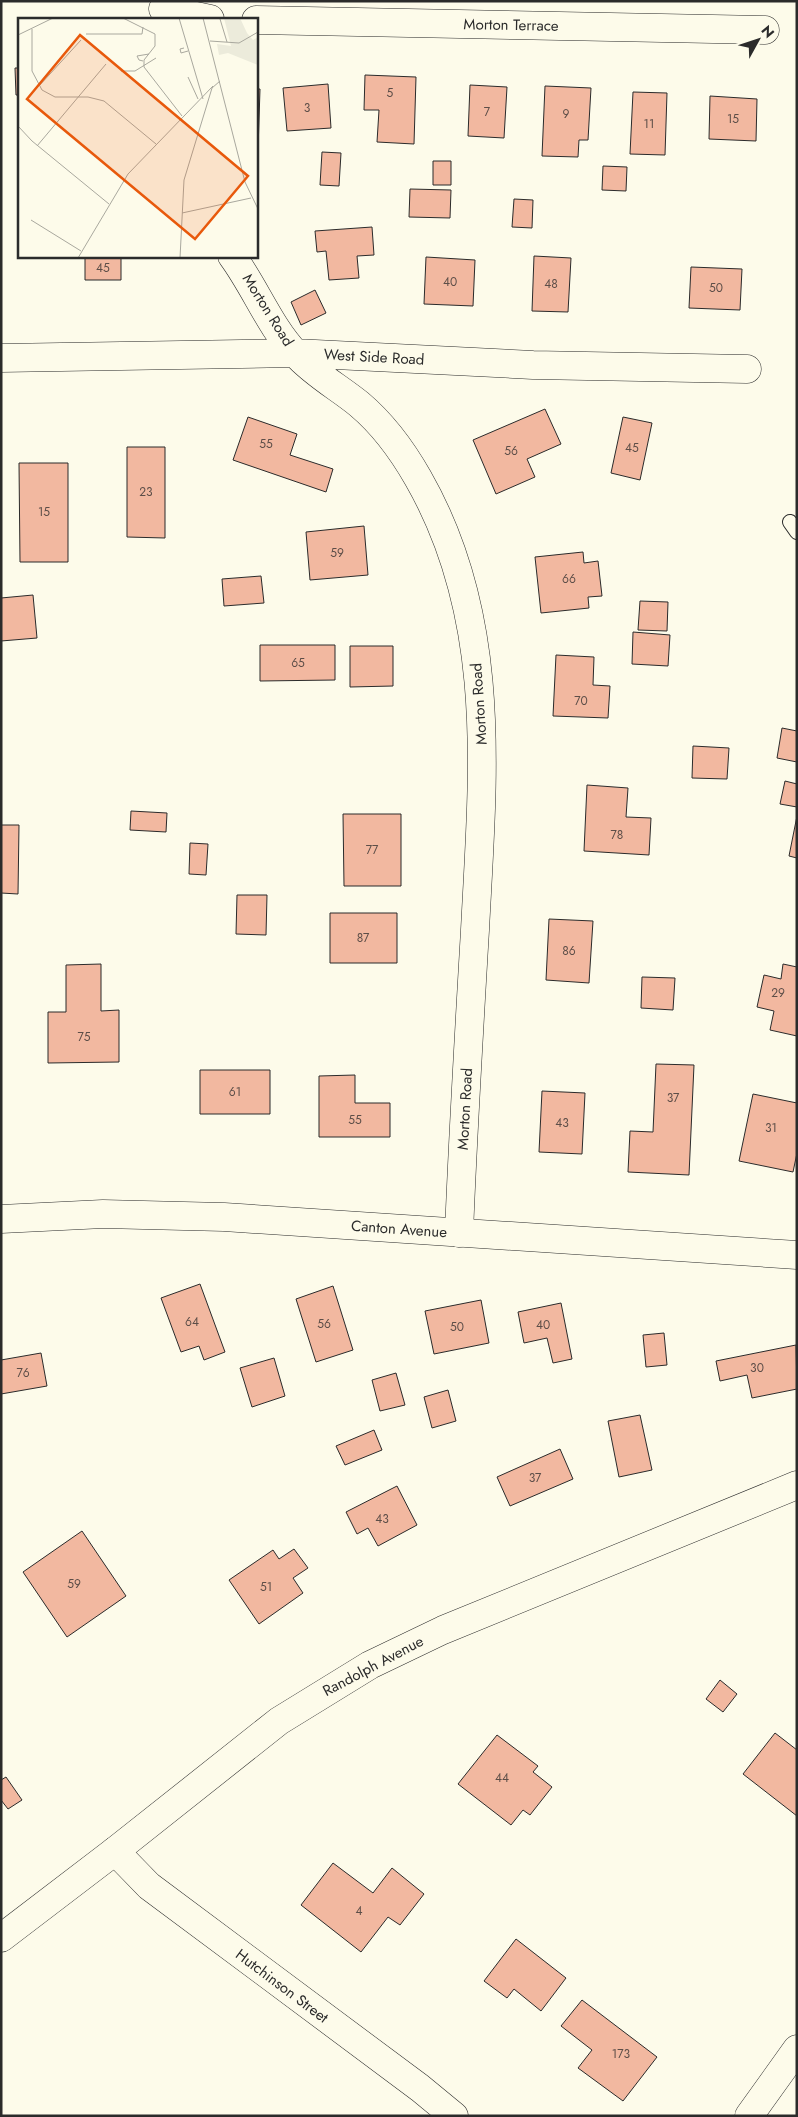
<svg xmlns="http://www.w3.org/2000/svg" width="798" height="2117" font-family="Jost,sans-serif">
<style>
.building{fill:#f2b8a0;stroke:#2b2b2b}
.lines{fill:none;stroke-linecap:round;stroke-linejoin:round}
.service-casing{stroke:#2b2b2b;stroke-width:16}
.minor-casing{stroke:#2b2b2b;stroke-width:29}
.tertiary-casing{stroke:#2b2b2b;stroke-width:29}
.secondary-casing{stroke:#2b2b2b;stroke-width:29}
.primary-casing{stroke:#2b2b2b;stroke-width:29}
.service{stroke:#fdfbea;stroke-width:14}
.minor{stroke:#fdfbea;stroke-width:28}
.tertiary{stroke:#fdfbea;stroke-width:28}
.secondary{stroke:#fdfbea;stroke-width:28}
.primary{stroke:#fdfbea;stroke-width:28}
.labels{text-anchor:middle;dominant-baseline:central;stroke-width:4;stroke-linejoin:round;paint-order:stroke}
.number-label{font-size:12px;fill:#5d4e48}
.street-label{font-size:15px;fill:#2b2b2b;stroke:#fdfbea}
.inset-road{fill:none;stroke:#a9a89e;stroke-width:1}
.view{fill:#e8590c;fill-opacity:0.15;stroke:#e8590c;stroke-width:2.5}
.inset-edge{fill:none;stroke:#2b2b2b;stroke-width:2.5}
</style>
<rect width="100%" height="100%" fill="#fdfbea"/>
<path class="building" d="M15 68H19V95H16Z
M365 75 416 77 414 144 377 142 379 110H364Z
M328 84 331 128 287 131 283 88Z
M470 85 507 87 504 138 468 136Z
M545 86 591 88 588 140H579L578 157 542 156Z
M256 89H260L258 150H256Z
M633 92 667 93 665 155 630 154Z
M710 96 757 99 756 141 709 139Z
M322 152 341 153 339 186 320 185Z
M433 161H451V185H433Z
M603 166 627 167 626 191 602 190Z
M410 189 451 190 450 218 409 217Z
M514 199 533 200 532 228 512 227Z
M372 227 374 255 357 256 359 278 329 280 326 251 317 252 315 231Z
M85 256H121V280H85Z
M534 256 571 258 568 312 532 311Z
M426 257 475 260 473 306 424 304Z
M691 267 742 269 740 310 689 308Z
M315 290 326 313 301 325 291 302Z
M545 409 561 444 527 459 535 477 496 494 473 440Z
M248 417 297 434 290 455 333 469 326 492 233 460Z
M623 417 652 423 640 480 611 473Z
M127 447H165V538L127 537Z
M19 463H68V562H20Z
M364 526 368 575 310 580 306 532Z
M583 552 584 563 598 561 602 596 588 597 589 608 541 613 535 557Z
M261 576 264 603 224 606 222 579Z
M33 595 37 638 1 641V598Z
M640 601 668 602 667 631 638 630Z
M633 632 670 635 668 666 632 664Z
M260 645H335V680L260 681Z
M350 646H393V686L350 687Z
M556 655 594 657 593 685 610 686 608 718 553 716Z
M782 728 797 731V762L777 758Z
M693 746 729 748 727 779 692 778Z
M785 781 797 784V807L780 804Z
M587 785 628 788 626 817 651 818 649 855 584 851Z
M131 811 167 813 166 832 130 830Z
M343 814H401V886H344Z
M797 816V858L789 856Z
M1 825H19L18 894 1 893Z
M190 843 208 844 206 875 189 874Z
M237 895H267L266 935 236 934Z
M330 913H397V963H330Z
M549 919 593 921 589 983 546 980Z
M101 964V1011L119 1010V1062L48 1063V1012H66V965Z
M783 964 797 967V1036L770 1030 774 1011 757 1007 764 975 781 979Z
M642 977 675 978 673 1010 641 1008Z
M656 1064 694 1065 689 1175 628 1172 630 1131 653 1132Z
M200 1070H270V1114H200Z
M355 1075V1103H390V1137H319V1076Z
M542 1091 585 1093 582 1154 539 1152Z
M753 1094 797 1103V1153L793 1172 739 1161Z
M200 1284 225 1352 204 1360 199 1346 181 1352 161 1298Z
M333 1286 353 1350 316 1362 296 1299Z
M481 1300 489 1343 434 1354 425 1311Z
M561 1303 572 1359 553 1363 547 1338 524 1343 518 1312Z
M664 1333 667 1365 646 1367 643 1335Z
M796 1345 797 1389 752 1398 747 1375 720 1381 716 1361Z
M41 1353 47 1386 1 1394V1360Z
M274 1358 285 1396 252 1407 240 1368Z
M396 1373 405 1405 380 1411 372 1380Z
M448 1390 456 1421 432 1428 424 1397Z
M640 1415 652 1470 619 1477 608 1421Z
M374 1430 382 1450 345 1465 336 1446Z
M560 1449 573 1479 510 1506 497 1477Z
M397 1486 417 1525 378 1546 368 1528 357 1534 346 1512Z
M82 1531 126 1596 67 1637 23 1572Z
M294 1549 308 1568 293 1578 303 1593 259 1624 229 1580 273 1550 279 1559Z
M720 1680 737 1694 723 1712 706 1699Z
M775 1733 797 1750V1816L743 1774Z
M497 1735 538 1766 533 1772 552 1787 530 1815 523 1810 511 1825 458 1784Z
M6 1777 22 1800 8 1809 1 1800V1780Z
M333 1863 373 1893 392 1868 424 1894 400 1925 388 1917 361 1952 301 1905Z
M516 1939 566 1978 541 2011 514 1989 507 1998 484 1981Z
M582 2000 657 2057 623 2101 578 2068 592 2050 561 2026Z"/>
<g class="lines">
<g class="service-casing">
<path id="service" d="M790 522 797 532"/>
</g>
<g class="minor-casing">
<path id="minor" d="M163 9 210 19
M256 20 765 30
M232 256C255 287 270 327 296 354 314 374 338 387 359 404 384 425 402 450 418 478 499 619 483 775 475 930 469 1031 463 1132 459 1233
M1 358 295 353 533 365 747 369
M115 1851 149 1886 420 2088 454 2116"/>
</g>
<g class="tertiary-casing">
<path id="tertiary" d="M1 1219 103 1214 224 1217 797 1255"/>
</g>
<g class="secondary-casing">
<path id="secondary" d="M749 2116 797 2049"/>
</g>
<g class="primary-casing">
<path id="primary" d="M1 1938 115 1851 279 1721 370 1665 443 1630 797 1485"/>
</g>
<use href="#service" class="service"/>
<use href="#minor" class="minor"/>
<use href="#tertiary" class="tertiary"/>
<use href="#secondary" class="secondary"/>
<use href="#primary" class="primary"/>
</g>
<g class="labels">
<g class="number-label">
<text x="390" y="93">5</text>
<text x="307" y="108">3</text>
<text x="487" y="112">7</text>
<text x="566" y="114">9</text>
<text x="733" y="119">15</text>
<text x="649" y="124">11</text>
<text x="103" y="268">45</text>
<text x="450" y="282">40</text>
<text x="551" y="284">48</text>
<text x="716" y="288">50</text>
<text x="266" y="444">55</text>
<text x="632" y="448">45</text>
<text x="511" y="451">56</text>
<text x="146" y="492">23</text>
<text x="44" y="512">15</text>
<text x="337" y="553">59</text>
<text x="569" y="579">66</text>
<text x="298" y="663">65</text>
<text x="581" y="701">70</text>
<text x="617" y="835">78</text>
<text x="372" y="850">77</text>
<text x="363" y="938">87</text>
<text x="569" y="951">86</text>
<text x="778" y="993">29</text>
<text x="84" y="1037">75</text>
<text x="235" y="1092">61</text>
<text x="673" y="1098">37</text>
<text x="355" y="1120">55</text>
<text x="562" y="1123">43</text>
<text x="771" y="1128">31</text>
<text x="192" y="1322">64</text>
<text x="324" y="1324">56</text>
<text x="543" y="1325">40</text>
<text x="457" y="1327">50</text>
<text x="757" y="1368">30</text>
<text x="23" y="1373">76</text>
<text x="535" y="1478">37</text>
<text x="382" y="1519">43</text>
<text x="74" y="1584">59</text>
<text x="266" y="1587">51</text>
<text x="502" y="1778">44</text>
<text x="359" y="1911">4</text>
<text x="621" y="2054">173</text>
</g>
<g class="street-label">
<text transform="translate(511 25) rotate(1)">Morton Terrace</text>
<text transform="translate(268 310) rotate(58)">Morton Road</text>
<text transform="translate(374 357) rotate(3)">West Side Road</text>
<text transform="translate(479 704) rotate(-94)">Morton Road</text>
<text transform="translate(465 1109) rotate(-87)">Morton Road</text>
<text transform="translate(399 1229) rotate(4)">Canton Avenue</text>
<text transform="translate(373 1666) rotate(-28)">Randolph Avenue</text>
<text transform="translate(282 1986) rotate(37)">Hutchinson Street</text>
</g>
</g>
<g transform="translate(18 18)">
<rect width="240" height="240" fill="#fdfbea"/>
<path d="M206 0H222L229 15 235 22 240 19V47L210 35 201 37 199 26 213 28Z" fill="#ecebdb"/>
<path class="inset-road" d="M105 0 137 16V28L126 42V49L164 98M161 0 185 81M185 0 227 164 240 191M202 1 209 24M14 11V53L24 72 37 79H70L86 83 138 126M68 16H124L125 9M0 17 35 0M192 23 221 25 240 14M166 30 162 31 163 35 170 33M125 43 121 42 119 38 131 36M103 53H117L138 40M170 59 180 81M21 68 63 22M0 108 14 123 91 186M19 128 88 46M164 195 233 180M13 202 63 233M60 240 110 156 195 68M162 240 166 162 194 70 202 63"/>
<path class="view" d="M62 17 230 158 177 221 9 81Z"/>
<rect width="240" height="240" class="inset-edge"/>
</g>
<rect width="798" height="2117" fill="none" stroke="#2b2b2b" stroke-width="5"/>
<g transform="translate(758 40) rotate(50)" stroke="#fdfbea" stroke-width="4" paint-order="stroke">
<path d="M0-4L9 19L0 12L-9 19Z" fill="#2b2b2b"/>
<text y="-8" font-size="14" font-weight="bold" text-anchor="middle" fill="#2b2b2b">N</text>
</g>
</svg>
